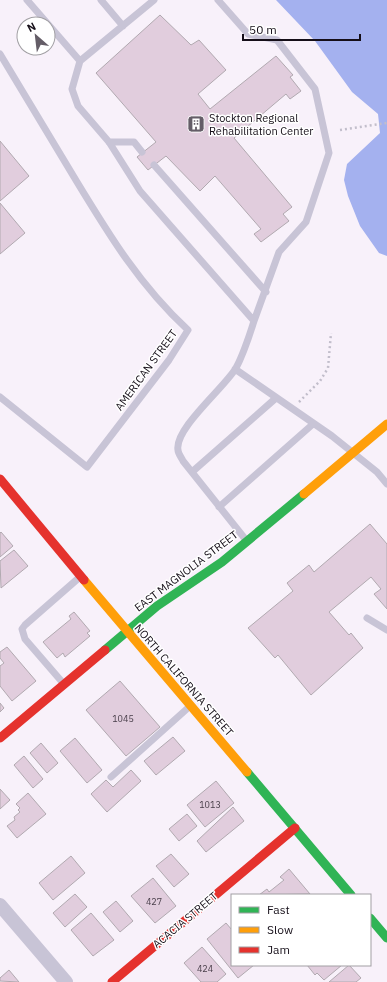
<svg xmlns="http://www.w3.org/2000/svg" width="387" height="982" font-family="'IBM Plex Sans',sans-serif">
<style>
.water{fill:#a4b1ef}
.building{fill:#e1cddd;stroke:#b1a9b0}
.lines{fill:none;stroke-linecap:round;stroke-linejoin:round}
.path{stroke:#c2becb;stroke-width:2.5;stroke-dasharray:2 3;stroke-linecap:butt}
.lane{stroke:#c8c4d6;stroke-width:7}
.street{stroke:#c8c4d6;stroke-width:14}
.fast{stroke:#30b455;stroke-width:9}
.slow{stroke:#ff9f0a;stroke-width:9}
.jam{stroke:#e5322d;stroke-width:9}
.labels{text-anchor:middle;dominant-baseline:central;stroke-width:3;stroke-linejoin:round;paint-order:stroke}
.number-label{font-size:9px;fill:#483e49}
.poi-label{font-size:11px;fill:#150e18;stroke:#fff;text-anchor:start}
.street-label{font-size:11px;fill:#150e18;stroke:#fff}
</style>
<rect width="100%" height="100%" fill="#f8f1fa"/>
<path class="water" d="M276 0H387V256L379 253 360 226 348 196 344 180 347 164 380 133 378 114 352 92 315 41Z"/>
<path class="building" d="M160 15 191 45 199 40 226 70 198 94 210 109 276 56 293 75 290 77 301 91 290 99 286 94 234 138 292 207 283 214 289 221 261 242 254 234 261 229 215 176 200 191 166 156 148 170 137 157 156 142 96 73Z
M0 141 29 176 0 201Z
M0 203 25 233 0 254Z
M370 524 387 544V609L374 594 381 589 371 577 329 612 349 635 351 633 363 648 311 695 278 655 275 658 248 628 293 591 287 583 309 565 314 572Z
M1 532 13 546 0 557V533Z
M14 550 28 566 1 588 0 561Z
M74 612 90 631 87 633 90 636 65 657 63 653 57 658 43 642 71 619 69 616Z
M7 647 36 681 12 701 0 686V666L4 663 0 658V652Z
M120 681 160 727 126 756 86 710Z
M0 703 4 708 0 712Z
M173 737 185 751 156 775 144 761Z
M75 738 102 770 87 783 60 751Z
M41 743 58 763 47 773 30 753Z
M24 756 43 779 33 788 14 765Z
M131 770 141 781 107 812 91 794 106 780 113 787Z
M216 781 234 803 205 827 187 805Z
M0 789 10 800 0 809Z
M28 793 46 814 17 838 7 826 15 820 14 817 20 812 18 810 20 808 16 804Z
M233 807 244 821 206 852 197 841Z
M187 814 197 826 179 841 169 829Z
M171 854 189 874 174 887 156 866Z
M71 856 85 873 53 900 39 883Z
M289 869 310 894 259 895 267 889 269 892 284 880 280 877Z
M153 878 176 906 155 923 131 896Z
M75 894 87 907 65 927 53 913Z
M116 901 133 921 120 932 103 912Z
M91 913 114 940 93 956 71 930Z
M226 923 232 930V965H254L238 978 207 939Z
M202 947 226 974 217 982H201L184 963Z
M307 965H342L324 980 317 973 315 975Z
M349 965 361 978 356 982H329Z
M9 970 19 982 0 981V978Z"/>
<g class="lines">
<path class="path" d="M340 130 387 123
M299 402 320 381 328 368 331 333"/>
<path class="lane" d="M27 0 80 61 72 89 78 106 109 142 140 191 254 321C249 337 244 353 236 368 225 387 174 429 178 450 178 454 182 458 183 461L246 540
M101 0 123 26
M218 0 248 34 277 40 315 89 329 153 306 222 279 252 254 321
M0 54C25 95 49 136 74 177 108 233 139 285 188 330L169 360 87 467 0 397
M80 61 154 0
M109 142H134L142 152
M154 165 266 292
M235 369 332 436 377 472 387 484
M192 472 276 398
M219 507 313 424
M367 618 387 630
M63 683 25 639 22 629 25 625 81 576
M111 777 189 707"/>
<path class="street" d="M0 905 66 982"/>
<path class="fast" d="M105 650 157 606 222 562 304 494
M247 772 351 895
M370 918 387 938"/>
<path class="slow" d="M304 494 387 424
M84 580 247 772"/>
<path class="jam" d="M0 479 84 580
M0 738 105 650
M112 982 295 828"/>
</g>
<defs>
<g id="building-square" transform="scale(0.9)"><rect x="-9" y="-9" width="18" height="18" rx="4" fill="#645d67" stroke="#fff"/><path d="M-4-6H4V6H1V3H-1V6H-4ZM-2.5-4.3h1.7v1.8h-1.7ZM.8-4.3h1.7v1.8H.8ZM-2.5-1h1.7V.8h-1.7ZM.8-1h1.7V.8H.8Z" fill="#fff"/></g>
</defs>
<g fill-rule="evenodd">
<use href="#building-square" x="196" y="124"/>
</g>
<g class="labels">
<g class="number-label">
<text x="123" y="718">1045</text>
<text x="210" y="804">1013</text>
<text x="154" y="901">427</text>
<text x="205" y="968">424</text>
</g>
<g class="poi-label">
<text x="209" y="118">Stockton Regional<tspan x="209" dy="13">Rehabilitation Center</tspan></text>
</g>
<g class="street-label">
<text transform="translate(146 370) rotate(-54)">AMERICAN STREET</text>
<text transform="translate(186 571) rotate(-37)">EAST MAGNOLIA STREET</text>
<text transform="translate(184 680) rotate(49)">NORTH CALIFORNIA STREET</text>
<text transform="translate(185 920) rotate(-40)">ACACIA STREET</text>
</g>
</g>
<rect x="231" y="894" width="140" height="72" fill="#ffffff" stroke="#a19fa3"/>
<rect x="239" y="907" width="20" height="6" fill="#30b455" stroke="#a19fa3"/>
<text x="267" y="914" font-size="12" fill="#150e18">Fast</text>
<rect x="239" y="927" width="20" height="6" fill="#ff9f0a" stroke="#a19fa3"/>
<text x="267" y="934" font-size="12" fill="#150e18">Slow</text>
<rect x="239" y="947" width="20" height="6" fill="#e5322d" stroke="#a19fa3"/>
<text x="267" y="954" font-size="12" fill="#150e18">Jam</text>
<g transform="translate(36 36) rotate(332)"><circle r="19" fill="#ffffff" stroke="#a19fa3"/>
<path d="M0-3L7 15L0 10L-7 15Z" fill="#645d67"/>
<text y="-6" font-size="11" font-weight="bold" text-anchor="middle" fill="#150e18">N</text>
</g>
<path d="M243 34v6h117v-6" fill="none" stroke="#150e18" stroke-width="2"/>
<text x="249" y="34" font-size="12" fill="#150e18" stroke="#ffffff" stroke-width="3" paint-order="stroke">50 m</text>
</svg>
